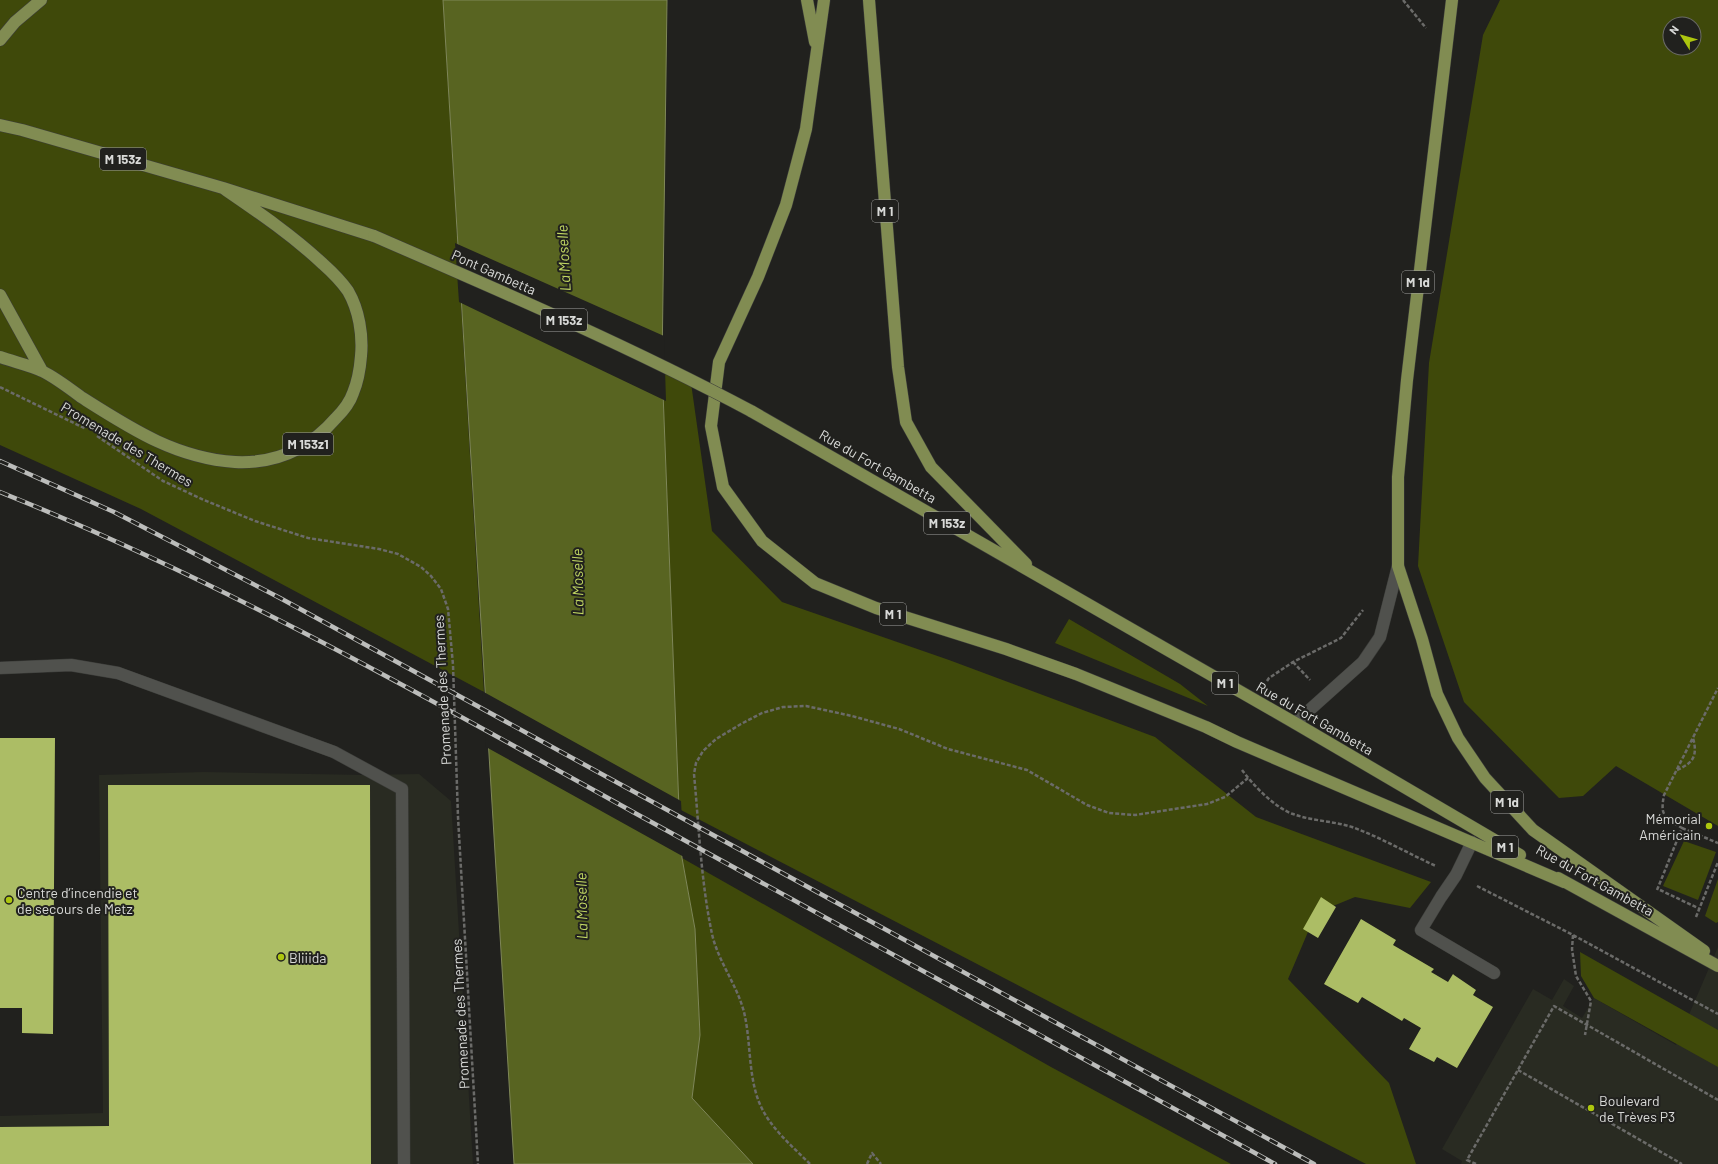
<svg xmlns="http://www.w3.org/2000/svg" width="1718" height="1164" font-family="Barlow,sans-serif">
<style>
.built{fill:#292b22}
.green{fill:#3f490a;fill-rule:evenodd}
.water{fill:#586421;stroke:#7f8758}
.pier{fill:#21211e}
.building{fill:#acbd65}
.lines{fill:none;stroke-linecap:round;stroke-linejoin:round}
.minor-casing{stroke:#3c3d3a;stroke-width:13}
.major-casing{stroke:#3c3d3a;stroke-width:13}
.path{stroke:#6b6b69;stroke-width:2.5;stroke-dasharray:4 2;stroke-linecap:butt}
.minor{stroke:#50514d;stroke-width:12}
.major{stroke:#818c52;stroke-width:12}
.rail-casing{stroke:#bcbdbb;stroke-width:4.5}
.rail{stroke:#21211e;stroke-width:3;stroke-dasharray:9;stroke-linecap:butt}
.major-bridge-casing{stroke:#3c3d3a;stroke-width:13;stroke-linecap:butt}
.major-bridge{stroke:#818c52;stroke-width:12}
.poi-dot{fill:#adc60e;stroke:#21211e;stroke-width:1.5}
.labels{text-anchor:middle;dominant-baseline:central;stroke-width:4;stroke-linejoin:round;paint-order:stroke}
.shield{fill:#21211e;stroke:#a2a2a0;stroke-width:1}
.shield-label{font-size:13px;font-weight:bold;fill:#d9dad8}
.street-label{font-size:14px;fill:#d9dad8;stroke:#21211e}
.poi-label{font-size:14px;fill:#d9dad8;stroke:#21211e;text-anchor:start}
.water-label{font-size:15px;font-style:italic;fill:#c2d863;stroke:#21211e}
</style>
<rect width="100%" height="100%" fill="#21211e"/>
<path class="built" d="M204 772 365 775 419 774 451 801 473 1164H0V1116L103 1113 99 775Z
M1718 947V1164H1461L1462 1161 1442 1149 1533 989 1552 1000 1564 979 1574 986 1563 1006 1582 1018 1594 998 1676 1045Z"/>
<path class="green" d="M0 0H443L484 692 141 509 0 445Z
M1500 0H1718V826L1616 766 1583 796 1559 798 1464 702 1418 566 1429 363 1483 35ZM1670 24H1694V48H1670Z
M662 366 691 383 712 531 782 602 949 660 1155 737 1256 817 1431 882 1410 908 1355 897 1316 913 1288 979 1389 1083 1416 1164H1366L1079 1017 679 809Z
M1069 619 1180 684 1208 706 1055 643Z
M1684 841 1716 852 1698 900 1663 886Z
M682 858 1051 1067 1231 1164H753L692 1098 700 1035 695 929Z
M1718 879V922L1716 923 1705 916Z
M1580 952 1718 1030V1067L1594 998 1581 976Z"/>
<path class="water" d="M443 0H667L662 366 679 809 682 858 695 929 700 1035 692 1098 753 1164H514Z"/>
<path class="pier" d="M455 243 664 336 666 401 459 302Z
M482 691 681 801 684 857 486 747Z"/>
<path class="building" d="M0 738H55L53 1034 22 1033V1008H0Z
M108 785H370L371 1164H0V1127L109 1126Z
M1321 897 1336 907 1318 938 1303 929Z
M1361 919 1396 940 1393 945 1434 969 1431 972 1448 982 1453 974 1454 975 1476 990 1473 995 1493 1007 1457 1068 1437 1057 1434 1062 1409 1049 1421 1028 1404 1018 1402 1021 1362 997 1358 1003 1324 984Z"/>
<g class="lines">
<g class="minor-casing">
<path id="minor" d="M0 668 71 665 118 673 334 752 402 789 404 1164
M1295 723 1363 662 1380 637 1398 566
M1472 842 1456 875 1441 897 1421 930 1494 973"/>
</g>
<g class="major-casing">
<path id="major" d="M807 0 815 42
M824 0 806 129 786 205 758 277 719 362 711 426 723 487 762 541 815 583 876 608 1006 649 1076 674 1206 727 1237 742 1564 882
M869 0 898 367 906 422 931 467 1026 564
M1452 0 1407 380 1398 477V566L1422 639 1437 694 1458 738 1485 778 1533 830 1704 951
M0 40 15 22 41 0
M0 125 22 130 223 188 374 236
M0 295 42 371
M0 357C14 362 29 365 42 371 56 378 69 388 81 397 130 428 175 458 235 462 276 464 310 448 336 418 343 411 350 402 353 393 358 381 360 369 361 356 363 335 359 310 348 291 341 281 332 272 323 264 292 235 258 212 223 188
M751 411 1295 723 1520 855
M1558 878 1718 966"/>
</g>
<path class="path" d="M1403 0 1426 28
M0 387 86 429
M97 436 163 481 204 500 255 521 308 538 379 549 398 554 421 567 431 576 441 589 448 609 453 665 458 817 478 1164
M1293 662 1310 680
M1267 681 1269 678 1293 662 1341 638 1363 610
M1242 770C1253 785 1275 808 1293 814 1312 821 1333 821 1352 827 1380 837 1409 854 1436 866
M1677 770C1693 763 1698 756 1693 738
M1682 828 1718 843
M1477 886 1573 935 1718 1014
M1657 890 1682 828C1664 817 1660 816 1664 795L1718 688
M1660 890 1700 909
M1696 917 1718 862
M1573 935 1572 949 1576 976 1591 1001 1585 1035
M1518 1070 1682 1164
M810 1164C791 1145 769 1127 759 1102 748 1074 751 1041 744 1012 737 985 718 961 712 934 701 882 699 827 694 774L696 763 703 751 716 739 741 724 762 713 783 707 806 706 852 716 899 729 948 749 1027 770 1087 805 1109 813 1135 815 1207 804 1225 797 1248 778
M867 1164 872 1153 881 1164
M1476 1164 1467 1160 1554 1006 1718 1100"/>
<use href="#minor" class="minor"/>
<use href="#major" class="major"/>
<g class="rail-casing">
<path id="rail" d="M0 461 114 512 280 598 1314 1164
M0 492C220 580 426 697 633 812 847 930 1061 1046 1275 1164"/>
</g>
<use href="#rail" class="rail"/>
<g class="major-bridge-casing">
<path id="major-bridge" d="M374 236C501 291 629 346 751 411"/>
</g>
<use href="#major-bridge" class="major-bridge"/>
</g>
<g class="poi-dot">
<circle cx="1709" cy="826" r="4"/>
<circle cx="9" cy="900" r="4"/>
<circle cx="281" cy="957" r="4"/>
<circle cx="1591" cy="1108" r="4"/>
</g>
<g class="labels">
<g class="shield">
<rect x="100" y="148" width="46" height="22" rx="3"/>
<rect x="872" y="200" width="26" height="22" rx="3"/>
<rect x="1402" y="271" width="32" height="22" rx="3"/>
<rect x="541" y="309" width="46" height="22" rx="3"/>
<rect x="283" y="433" width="50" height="22" rx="3"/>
<rect x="924" y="512" width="46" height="22" rx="3"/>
<rect x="880" y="603" width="26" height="22" rx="3"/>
<rect x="1212" y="672" width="26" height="22" rx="3"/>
<rect x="1491" y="791" width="32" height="22" rx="3"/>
<rect x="1492" y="836" width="26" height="22" rx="3"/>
</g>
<g class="shield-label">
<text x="123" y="159">M 153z</text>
<text x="885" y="211">M 1</text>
<text x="1418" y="282">M 1d</text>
<text x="564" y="320">M 153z</text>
<text x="308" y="444">M 153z1</text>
<text x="947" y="523">M 153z</text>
<text x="893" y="614">M 1</text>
<text x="1225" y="683">M 1</text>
<text x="1507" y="802">M 1d</text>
<text x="1505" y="847">M 1</text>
</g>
<g class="street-label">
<text transform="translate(494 272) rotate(24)">Pont Gambetta</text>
<text transform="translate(127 444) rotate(31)">Promenade des Thermes</text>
<text transform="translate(878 466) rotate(30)">Rue du Fort Gambetta</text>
<text transform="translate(442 690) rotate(-93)">Promenade des Thermes</text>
<text transform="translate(1315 718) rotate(30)">Rue du Fort Gambetta</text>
<text transform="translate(1595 880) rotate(29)">Rue du Fort Gambetta</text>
<text transform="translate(460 1014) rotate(-93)">Promenade des Thermes</text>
</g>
<g class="poi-label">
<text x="1701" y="818" text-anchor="end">Mémorial<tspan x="1701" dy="16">Américain</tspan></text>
<text x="17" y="892">Centre d’incendie et<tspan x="17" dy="16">de secours de Metz</tspan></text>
<text x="289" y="957">Bliiida</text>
<text x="1599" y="1100">Boulevard<tspan x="1599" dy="16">de Trèves P3</tspan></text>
</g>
<g class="water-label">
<text transform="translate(563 258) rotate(-93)">La Moselle</text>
<text transform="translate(577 582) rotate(-91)">La Moselle</text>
<text transform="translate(581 906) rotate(-91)">La Moselle</text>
</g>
</g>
<g transform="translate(1682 36) rotate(307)"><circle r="19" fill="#21211e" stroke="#6b6b68"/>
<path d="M0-3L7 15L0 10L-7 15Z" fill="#adc60e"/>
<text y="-6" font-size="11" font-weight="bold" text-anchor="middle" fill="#d9dad8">N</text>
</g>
</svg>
